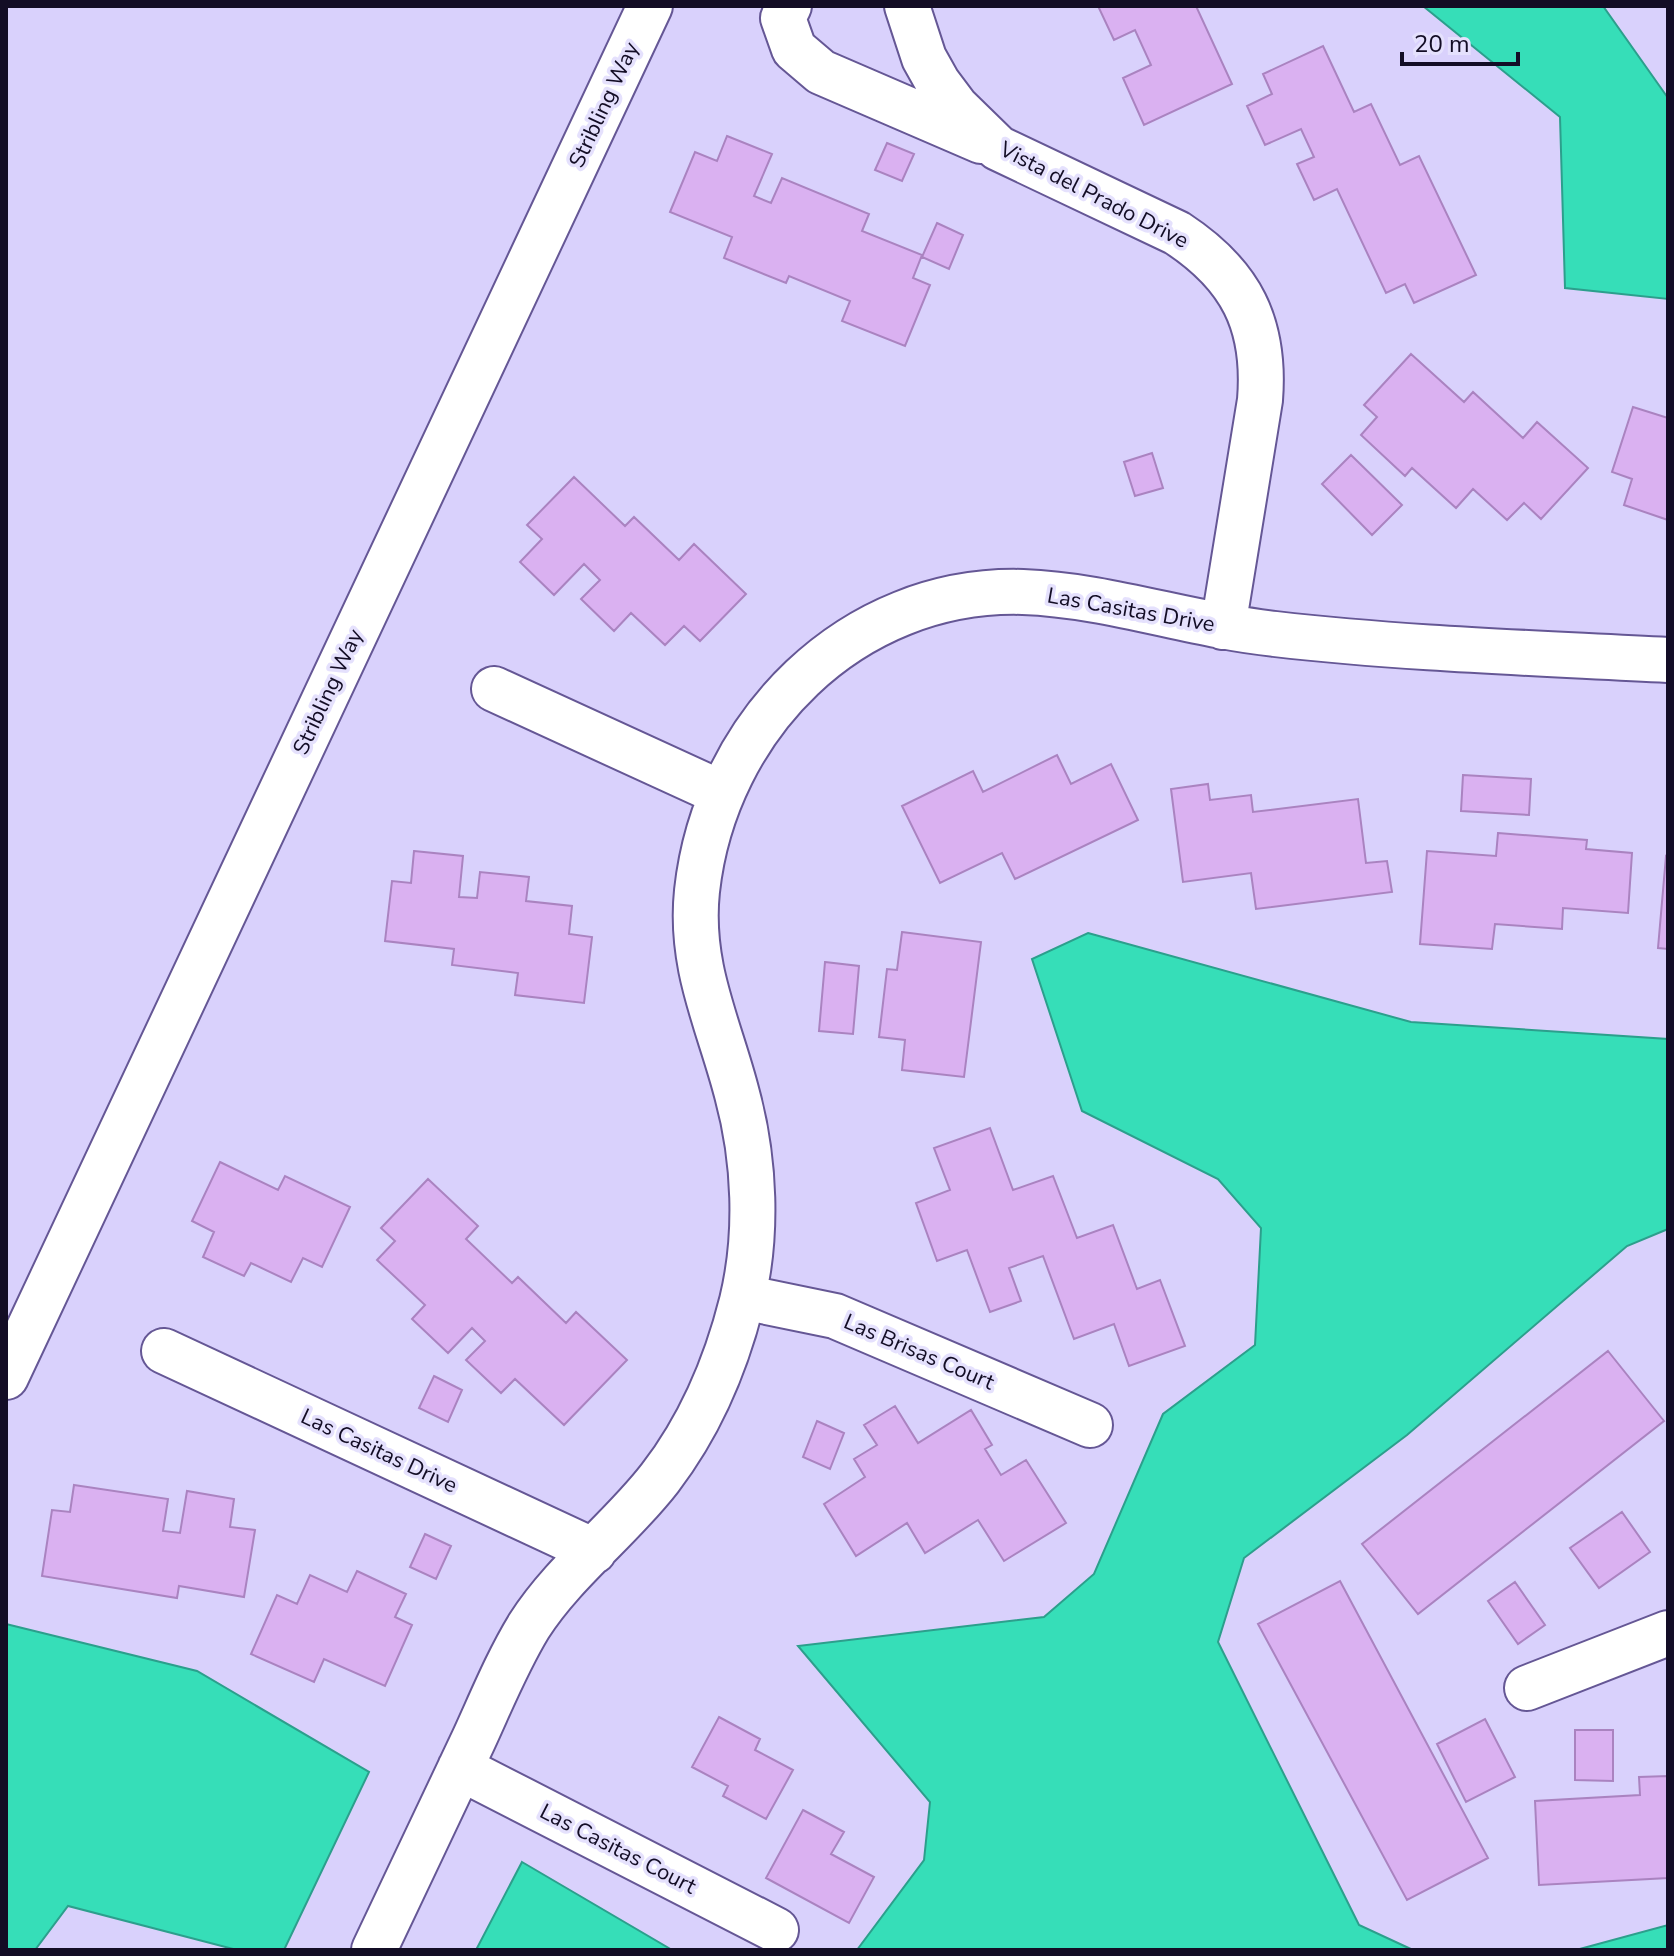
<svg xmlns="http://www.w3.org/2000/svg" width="1674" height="1956" font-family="'Nunito Sans',sans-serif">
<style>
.water{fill:#36deb8;stroke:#2c9f8c;stroke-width:2}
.building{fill:#dab1f1;stroke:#aa83c0;stroke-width:2}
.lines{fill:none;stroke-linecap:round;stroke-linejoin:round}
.minor-casing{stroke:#655795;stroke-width:48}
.minor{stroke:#fff;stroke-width:44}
.labels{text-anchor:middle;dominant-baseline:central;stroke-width:7;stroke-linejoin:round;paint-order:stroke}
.street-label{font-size:22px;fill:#130d25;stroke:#e5e1fd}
</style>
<rect width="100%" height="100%" fill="#d9d1fc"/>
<path class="water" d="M1423 6H1603L1668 98V299L1565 288 1560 117Z
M1088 933 1411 1022 1668 1039V1229L1627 1246 1407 1435 1244 1558 1218 1642 1359 1925 1413 1950H857L924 1860 930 1802 798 1646 1044 1617 1094 1574 1163 1414 1255 1345 1261 1228 1218 1179 1082 1111 1032 959Z
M6 1624 197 1671 369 1772 284 1950H237L68 1906 35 1950H6Z
M522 1862 672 1950H476Z
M1668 1925V1950H1576Z"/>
<path class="building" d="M1098 6H1196L1232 84 1144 125 1123 78 1151 65 1135 30 1114 40Z
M1323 46 1354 112 1371 104 1400 165 1419 156 1476 275 1414 303 1405 284 1386 293 1337 189 1314 200 1297 164 1314 157 1301 129 1265 145 1247 106 1272 94 1263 74Z
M727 136 772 154 754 196 771 203 782 178 869 214 862 231 922 255 913 278 930 285 905 346 842 321 850 301 789 276 786 283 724 258 732 237 670 212 695 152 717 161Z
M887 143 914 154 902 181 875 170Z
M937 223 963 235 949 269 922 257Z
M1411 354 1464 402 1473 392 1523 438 1537 422 1588 468 1541 519 1524 503 1507 520 1473 489 1456 508 1412 468 1405 476 1361 435 1377 417 1364 405Z
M1633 407 1668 418V520L1624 505 1632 479 1612 472Z
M1152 453 1163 488 1135 496 1124 462Z
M1351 455 1402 505 1372 535 1322 484Z
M574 477 625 526 634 517 679 560 694 544 746 594 700 641 684 626 665 645 631 613 614 631 581 599 600 580 584 564 554 595 520 562 542 539 527 525Z
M1057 755 1071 784 1111 764 1138 820 1015 879 1002 853 940 883 902 806 973 771 983 792Z
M1463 775 1531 779 1529 815 1461 811Z
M1208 784 1210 800 1251 795 1253 812 1358 799 1366 863 1387 861 1392 892 1256 909 1251 873 1183 882 1171 789Z
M1498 833 1587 840 1586 849 1632 853 1628 913 1563 908 1562 929 1495 924 1492 949 1420 944 1427 851 1496 856Z
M414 851 463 856 459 897 477 898 480 872 529 877 526 901 572 906 569 934 592 937 584 1003 515 995 518 973 452 965 454 949 385 941 392 881 411 883Z
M1666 856 1668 857V949L1658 948Z
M902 932 981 942 964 1077 902 1070 905 1040 879 1037 887 969 897 970Z
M825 962 859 966 853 1034 819 1031Z
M990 1128 1013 1190 1053 1176 1077 1238 1113 1225 1137 1289 1160 1280 1185 1346 1129 1366 1114 1324 1074 1339 1043 1256 1009 1268 1021 1301 990 1312 967 1250 937 1261 916 1203 950 1190 934 1148Z
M220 1162 278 1190 285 1176 350 1207 322 1267 303 1258 291 1282 251 1263 244 1276 203 1257 214 1232 192 1221Z
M428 1179 478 1226 466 1239 512 1283 518 1277 566 1323 576 1312 627 1360 564 1425 515 1379 501 1393 466 1360 485 1341 472 1328 448 1353 412 1319 425 1305 377 1260 395 1241 381 1228Z
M1608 1351 1664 1421 1418 1614 1362 1544Z
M434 1376 462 1390 448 1422 419 1408Z
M895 1406 918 1443 971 1410 992 1445 985 1449 1001 1475 1026 1460 1066 1523 1004 1561 978 1520 925 1553 907 1523 856 1556 824 1504 865 1477 854 1459 877 1445 864 1425Z
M817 1421 844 1433 830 1469 803 1457Z
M74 1485 168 1499 163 1531 180 1533 187 1491 234 1499 230 1527 255 1530 244 1597 179 1586 177 1598 42 1576 52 1510 70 1512Z
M1622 1512 1650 1552 1599 1588 1570 1548Z
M425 1534 451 1546 436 1579 410 1567Z
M357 1571 406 1594 395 1617 412 1625 385 1686 324 1659 314 1682 251 1654 277 1595 297 1604 310 1575 347 1592Z
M1340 1581 1488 1858 1407 1900 1258 1624Z
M1515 1582 1545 1625 1518 1644 1488 1601Z
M719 1717 760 1739 755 1750 793 1770 766 1819 723 1796 728 1786 692 1767Z
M1485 1719 1515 1777 1466 1802 1437 1744Z
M1575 1730H1613V1781L1575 1780Z
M1668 1776V1878L1539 1885 1535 1801 1640 1795 1639 1777Z
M803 1810 844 1832 831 1854 874 1877 849 1923 766 1878Z"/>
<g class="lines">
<g class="minor-casing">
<path id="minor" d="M789 6 783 18 794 49 821 72 981 141
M907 6 924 58 938 83 956 107 998 148 1177 233C1241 275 1266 324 1260 400L1223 627
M494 689 721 793
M743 1297 835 1316 1090 1425
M164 1351 594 1551
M6 1377 650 6
M1527 1688 1668 1633
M460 1768 776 1930
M374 1950C407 1880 440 1811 473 1741 491 1702 507 1662 529 1626 564 1571 620 1530 660 1478 700 1426 726 1365 742 1301 758 1235 755 1160 737 1094 719 1024 689 967 697 891 715 726 851 587 1023 592 1108 595 1190 625 1275 634 1405 649 1537 653 1668 660"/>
</g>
<use href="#minor" class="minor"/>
</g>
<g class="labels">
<g class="street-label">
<text transform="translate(604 105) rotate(-65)">Stribling Way</text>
<text transform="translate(1094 195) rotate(27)">Vista del Prado Drive</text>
<text transform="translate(1131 610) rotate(10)">Las Casitas Drive</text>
<text transform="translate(328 692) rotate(-65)">Stribling Way</text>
<text transform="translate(919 1352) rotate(23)">Las Brisas Court</text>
<text transform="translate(379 1451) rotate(25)">Las Casitas Drive</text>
<text transform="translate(618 1849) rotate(27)">Las Casitas Court</text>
</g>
</g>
<rect width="1674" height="1956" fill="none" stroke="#130d25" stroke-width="16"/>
<path d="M1402 52v12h116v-12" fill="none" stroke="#130d25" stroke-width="4"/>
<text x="1414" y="52" font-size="24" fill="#130d25" stroke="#e5e1fd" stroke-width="6" paint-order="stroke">20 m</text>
</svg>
